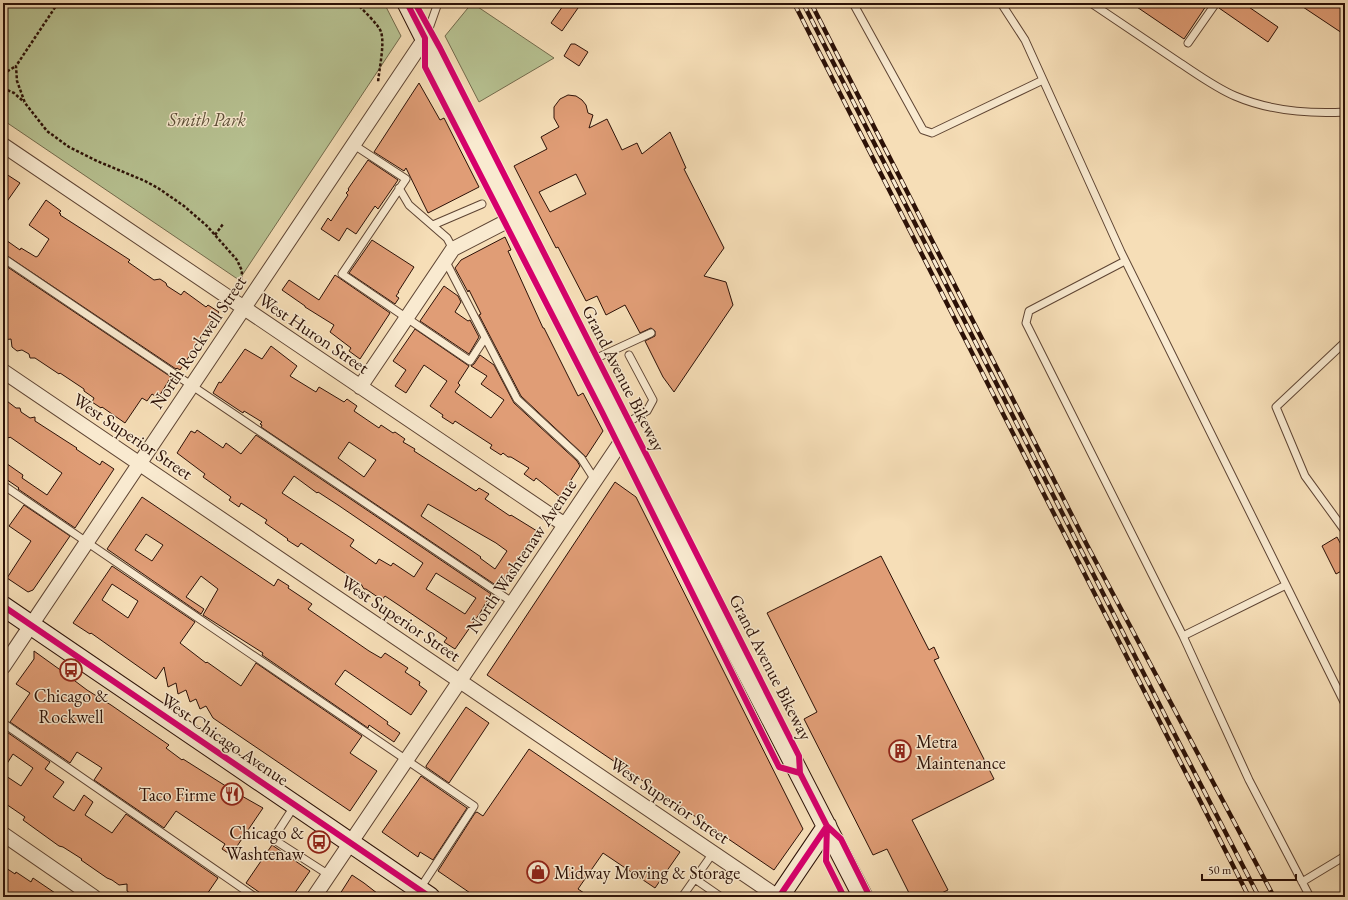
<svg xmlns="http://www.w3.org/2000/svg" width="1348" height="900" font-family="'EB Garamond',serif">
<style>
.green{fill:#b7c292;stroke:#726a4c}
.building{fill:#e09d76;stroke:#2c1107;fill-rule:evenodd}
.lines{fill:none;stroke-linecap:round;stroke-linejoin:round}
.lane-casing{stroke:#5e4433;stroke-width:9}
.street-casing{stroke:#5e4433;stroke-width:16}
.secondary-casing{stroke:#2c1107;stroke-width:21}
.path{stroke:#2c1107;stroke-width:2.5;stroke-dasharray:3 2;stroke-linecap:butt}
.lane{stroke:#f9ead0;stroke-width:7}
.street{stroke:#f9ead0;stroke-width:14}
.secondary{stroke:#f9ead0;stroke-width:19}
.rail-casing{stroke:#2c1107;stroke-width:4.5}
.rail{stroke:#f9ead0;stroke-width:3;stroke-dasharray:9;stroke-linecap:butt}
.cycleway-casing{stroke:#f9ead0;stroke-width:8}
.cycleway{stroke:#d6006c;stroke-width:6}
.labels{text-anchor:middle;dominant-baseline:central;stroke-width:3;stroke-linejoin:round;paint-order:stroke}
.park-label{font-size:18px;font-style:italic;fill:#5d4f38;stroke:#f9ead0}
.street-label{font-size:18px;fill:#2c1107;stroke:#f9ead0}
.poi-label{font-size:18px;fill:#2c1107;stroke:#f9ead0;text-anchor:start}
</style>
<rect width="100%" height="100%" fill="#f6deb7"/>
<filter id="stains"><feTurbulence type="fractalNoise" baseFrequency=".005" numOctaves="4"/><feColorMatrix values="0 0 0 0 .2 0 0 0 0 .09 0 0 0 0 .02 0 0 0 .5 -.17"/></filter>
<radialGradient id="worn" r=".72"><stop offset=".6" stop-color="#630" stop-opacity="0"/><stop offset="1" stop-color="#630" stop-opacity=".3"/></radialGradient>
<path class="green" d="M7 3H384L401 36 239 280 3 120V9Z
M472 3 554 58 479 102 445 36Z"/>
<path class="building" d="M565 3H570L578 8 562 31 551 23Z
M1131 3H1208L1184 39Z
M1221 3H1243L1278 27 1268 42 1219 8Z
M1297 3H1345V35Z
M571 44H575L588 52 579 66 564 56Z
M419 83 440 120 444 118 479 187 428 213 406 168 404 171 374 152Z
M568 95 576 96 582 100 586 105 588 113 593 115 589 128 607 119 622 150 637 143 642 154 670 132 686 168 684 169 724 248 704 276 726 282 733 305 674 392 663 377 645 341 655 336V331L651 328 640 333 625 305 606 315 597 296 586 301 558 247 556 248 514 166 547 149 541 137 559 127 554 118V107L560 99ZM576 174 586 194 550 212 539 192Z
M368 160 398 180 378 209 375 206 356 234 347 228 339 241 321 229 328 218 331 221 340 207 348 195 346 193 349 190 348 189Z
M3 172 20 183 3 207Z
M46 200 61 211 59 213 61 214 60 215 130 260 128 262 154 280 160 279 166 283 167 286 181 295 184 291 206 307 208 305 219 312 180 370 177 368 176 369 3 253V238L20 250 21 248 36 257 38 256 49 239 29 225Z
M505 237 511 250 508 251 543 328H544L578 396 583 393 603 431 586 457 521 396 479 315 481 314 469 290 468 292 455 268 461 260Z
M372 240 414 267 398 292H399L396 296 399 298 395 304 349 273Z
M3 264 171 377 158 398 152 394 147 401 142 398 125 423 102 407 101 408 92 402 94 398 84 391V389L60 373 59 374 35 358H30L29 354 22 350 17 351 12 347 11 339 3 340Z
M335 275 390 313 360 359 349 351 351 348 330 332 334 325 305 307V306L282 290 289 280 319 300Z
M444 286 458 296 461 302 455 312 468 321 470 320 479 337 469 354 420 321Z
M415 329 469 366 458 383 460 385 455 392 491 418 504 400 481 384 487 376 471 366 474 364 480 355 494 365 514 403 577 461 580 466 560 497 536 478 534 481 524 474 529 468 511 457H508L503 453 501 455 490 448 492 445 455 421 453 424 442 417 443 415 430 406 447 381 424 365 406 393 395 386 406 370 393 361Z
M271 346 297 366 290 376 316 392 319 387 344 402 347 399 357 406 354 411 379 428 381 425 393 433 395 432 405 439 403 442 415 449 414 451 476 491 479 488 489 494 485 499 510 516 511 515 537 531 499 586 497 585V586L261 427 262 425 260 424 262 422 244 411 243 413 213 393 219 382 221 383 245 349 262 359ZM349 442 376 460 364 477 338 458ZM428 504 496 543 507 551 495 569 480 558 481 557 421 516Z
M3 398 16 408H20L21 412 30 418 35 417V421L66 441 77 448 76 449 100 465 102 461 114 469 75 528 18 489 19 488 3 477V461L23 475 22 478 47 495 62 473 10 437 9 438 3 434Z
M197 430 223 448 226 443 241 454 256 435 491 594 480 613 455 649 444 642 447 638 400 606 385 596 382 600 366 589H364L361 584 301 543 298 547 287 540 288 539 265 523 267 520 241 503 239 507 229 500 231 497 203 477 205 474 177 453 191 431 195 433ZM294 476 317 493 318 492 338 505 423 563 414 577 393 563 391 566 379 559 376 564 350 546 354 540 282 493ZM436 573 476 598 465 614 426 589Z
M615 482 636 497 803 829 774 870 487 675Z
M142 497 274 586 278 579 289 586 288 588 312 604 308 609 369 651 381 658 385 653 408 668 405 672 420 682 419 685 427 691 411 715 345 670 335 684 388 722 387 724 400 733 394 742 369 725 368 728 262 655 263 653 203 615 218 589 201 576 186 597 204 609 201 614 107 549ZM146 534 163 545 152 561 135 550Z
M24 505 70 536 33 590 28 592 7 578 31 541 9 526Z
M1337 537 1345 552V569L1336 574 1322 546Z
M881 556 929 650 934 647 939 658 934 660 994 779 912 820 948 890 933 897H911L887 849 873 855 804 719 817 712 767 613Z
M112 566 195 622 180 643 206 663 207 662 241 686 256 663 362 736 350 753 377 771 350 811 213 718 206 706 200 709 196 699 190 702 186 690 178 694 176 683 168 687 164 667 156 679 91 633 90 634 73 623ZM112 584 138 601 128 618 102 600Z
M34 651 59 669 87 690 111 705 169 745 166 748 182 760 183 759 240 795 263 808 231 855 222 849 225 844 176 811 164 828 94 780 102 768 77 752 70 763 10 722 30 693 16 684 34 659Z
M466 707 489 723 449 783 426 767V766Z
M4 730 50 762 45 769 64 782 53 797 74 811 84 795 93 802 85 815 112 833 126 814 218 878 205 897H136L127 891V884L119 885 112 880 107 878 81 860 82 859 63 847 59 846 23 820 25 817 3 802V774L21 786 33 768 13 754 3 770V732Z
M529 749 680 852 655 888 603 853 578 889 590 897H476L438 871 475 813 477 812 483 816Z
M421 776 467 808 433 860 420 852 418 857 382 832Z
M272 845 310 871 292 897H266L246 883Z
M3 866 15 874 16 872 31 882 33 878 61 897H3Z
M352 875 364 883 382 897H338Z"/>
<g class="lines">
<g class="lane-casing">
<path id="lane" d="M853 3 923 130 932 133 1043 80
M1001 3 1025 40 1121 252 1345 704
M1091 3C1121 23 1150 43 1180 63 1197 74 1216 88 1235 96 1270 111 1307 114 1345 112
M427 34 438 3
M1188 43 1216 3
M354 145 406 179 342 274 470 361 485 338
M399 188 409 205 447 238 453 249
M433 225 482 204
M3 258 512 602
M445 260 517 399 581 458 595 480
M1125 261 1029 311 1026 323 1183 636 1249 780 1310 897
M1345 342 1276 407 1305 476 1345 531
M588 362 651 333
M620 427 647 411 653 400 629 355
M3 485 474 806 419 890
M1183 636 1286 585
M3 723 255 897
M295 805 273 839 329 875
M695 879 721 897
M1302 882 1345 856
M682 897 713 853"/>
</g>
<g class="street-casing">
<path id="street" d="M3 145 565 525
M3 371 778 897
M360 387 453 249 515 217
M3 667 425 38
M3 834 94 897
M314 897 625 436"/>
</g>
<g class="secondary-casing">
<path id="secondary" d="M407 3 625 436 863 897
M3 606 430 897
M779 897 827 826"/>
</g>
<path class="path" d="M58 3 16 66 17 81 25 103 47 131 69 147 97 161 145 181 158 188 184 206 207 226 237 260 242 271 241 284
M356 3C362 9 379 25 381 32 385 44 379 69 378 83
M3 74 16 66
M3 88 14 93 24 102
M215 235 223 224"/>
<use href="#lane" class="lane"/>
<use href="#street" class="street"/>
<use href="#secondary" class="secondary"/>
<g class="rail-casing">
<path id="rail" d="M794 3 1249 897
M803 3 1174 733 1259 897
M811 3 1087 545 1274 897"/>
</g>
<use href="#rail" class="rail"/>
<g class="cycleway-casing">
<path id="cycleway" d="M407 3 425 38V67L602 412 779 767 800 773
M415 3 440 48 799 756 800 773 827 826 841 839 870 897
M3 606 430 897
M827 826 826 861 844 897
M779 897 827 826"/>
</g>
<use href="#cycleway" class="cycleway"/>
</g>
<defs>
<g id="bus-ring" transform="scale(1.15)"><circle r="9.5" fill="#f9ead0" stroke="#8f2418" stroke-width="1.5"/><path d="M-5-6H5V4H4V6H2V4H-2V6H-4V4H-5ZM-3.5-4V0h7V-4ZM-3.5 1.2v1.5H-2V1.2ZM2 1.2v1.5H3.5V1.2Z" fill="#8f2418"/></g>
<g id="building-ring" transform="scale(1.15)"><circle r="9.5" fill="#f9ead0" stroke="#8f2418" stroke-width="1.5"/><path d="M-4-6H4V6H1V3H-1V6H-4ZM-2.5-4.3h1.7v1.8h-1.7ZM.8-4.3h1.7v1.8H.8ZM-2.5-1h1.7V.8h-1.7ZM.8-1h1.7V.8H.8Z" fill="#8f2418"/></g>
<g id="restaurant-ring" transform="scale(1.15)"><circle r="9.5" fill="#f9ead0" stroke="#8f2418" stroke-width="1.5"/><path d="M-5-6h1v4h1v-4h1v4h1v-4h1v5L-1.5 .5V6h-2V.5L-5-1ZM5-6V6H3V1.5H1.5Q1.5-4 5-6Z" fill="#8f2418"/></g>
<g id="shop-ring" transform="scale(1.15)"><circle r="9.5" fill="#f9ead0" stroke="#8f2418" stroke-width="1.5"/><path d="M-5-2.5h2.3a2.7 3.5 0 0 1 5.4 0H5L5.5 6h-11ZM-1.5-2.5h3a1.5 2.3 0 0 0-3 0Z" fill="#8f2418"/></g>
</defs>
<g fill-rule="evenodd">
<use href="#bus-ring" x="71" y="670"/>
<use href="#building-ring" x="900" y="751"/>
<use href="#restaurant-ring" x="232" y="794"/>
<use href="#bus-ring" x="319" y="842"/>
<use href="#shop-ring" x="538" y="872"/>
</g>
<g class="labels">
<g class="park-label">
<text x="207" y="119">Smith Park</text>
</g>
<g class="street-label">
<text transform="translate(314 333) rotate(34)">West Huron Street</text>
<text transform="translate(198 342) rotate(-56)">North Rockwell Street</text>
<text transform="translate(624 378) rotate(63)">Grand Avenue Bikeway</text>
<text transform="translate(133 436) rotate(34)">West Superior Street</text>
<text transform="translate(521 556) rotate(-56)">North Washtenaw Avenue</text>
<text transform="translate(401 618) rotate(34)">West Superior Street</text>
<text transform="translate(771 667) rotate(63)">Grand Avenue Bikeway</text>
<text transform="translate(225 739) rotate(34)">West Chicago Avenue</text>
<text transform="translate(670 800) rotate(34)">West Superior Street</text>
</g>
<g class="poi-label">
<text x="71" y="695" text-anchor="middle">Chicago &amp;<tspan x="71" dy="21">Rockwell</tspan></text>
<text x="916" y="741">Metra<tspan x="916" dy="21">Maintenance</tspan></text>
<text x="216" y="794" text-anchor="end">Taco Firme</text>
<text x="304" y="832" text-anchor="end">Chicago &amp;<tspan x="304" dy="21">Washtenaw</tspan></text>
<text x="554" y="872">Midway Moving &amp; Storage</text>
</g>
</g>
<rect width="1348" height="900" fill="none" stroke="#f6deb7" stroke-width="16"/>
<rect x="4" y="4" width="1340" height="892" fill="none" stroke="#2c1107" stroke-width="2"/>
<rect x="8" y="8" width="1332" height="884" fill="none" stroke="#2c1107"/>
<path d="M1202 874v6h94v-6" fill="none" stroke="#2c1107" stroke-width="2"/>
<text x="1208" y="874" font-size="12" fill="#2c1107" stroke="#f9ead0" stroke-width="3" paint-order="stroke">50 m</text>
<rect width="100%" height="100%" filter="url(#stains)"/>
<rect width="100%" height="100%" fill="url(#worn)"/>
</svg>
